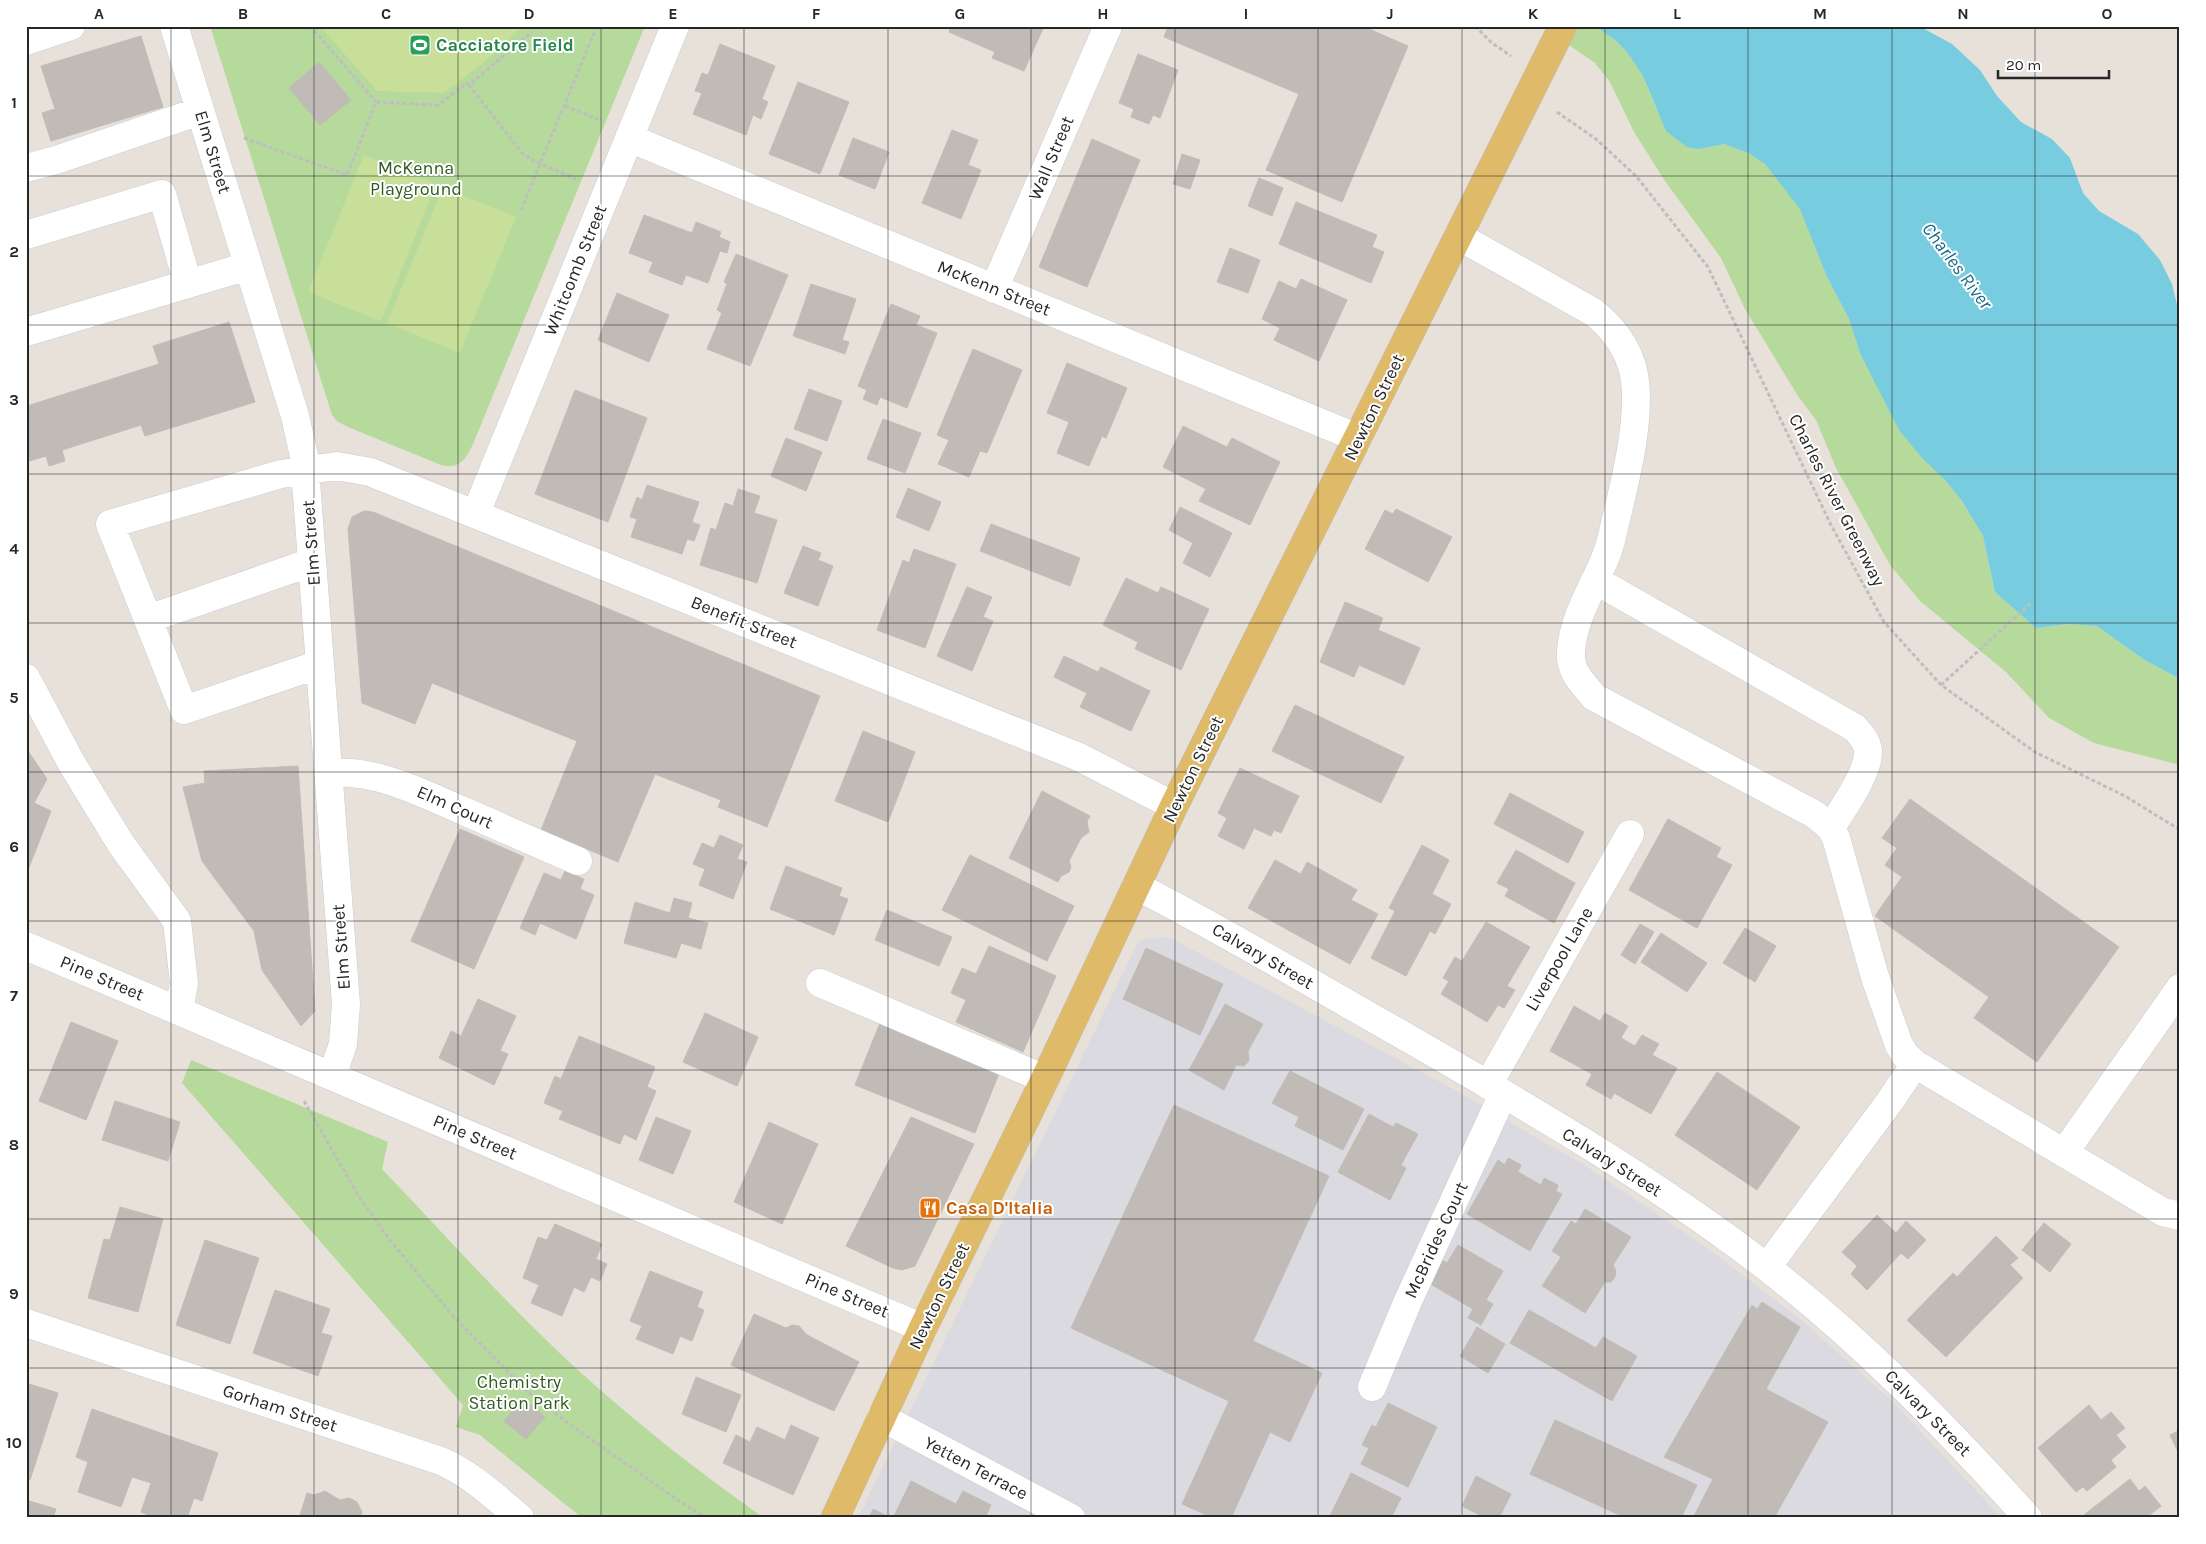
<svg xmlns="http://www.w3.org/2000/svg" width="2206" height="1544" font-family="Karla,sans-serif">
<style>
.industrial{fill:#dbdae1}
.green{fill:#b6d99c}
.pitch{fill:#c7df98}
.water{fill:#77ccdf}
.building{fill:#c0bbb7;stroke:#c3bcb4}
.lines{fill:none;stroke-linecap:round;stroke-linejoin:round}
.minor-casing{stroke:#c8ccd7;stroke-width:29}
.major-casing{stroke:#bebebe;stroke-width:29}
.path{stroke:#bebebe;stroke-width:3;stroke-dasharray:4 2.5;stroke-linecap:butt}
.minor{stroke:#fff;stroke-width:28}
.major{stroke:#dfba68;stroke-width:28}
.grid{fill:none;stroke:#272727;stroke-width:1;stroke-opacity:0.55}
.labels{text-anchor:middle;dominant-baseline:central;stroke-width:4;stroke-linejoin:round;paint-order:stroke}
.leisure-label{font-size:18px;font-weight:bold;fill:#27864d;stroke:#fff;text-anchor:start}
.street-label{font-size:18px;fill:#272727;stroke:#fff}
.park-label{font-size:18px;fill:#315a21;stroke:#fff}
.food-label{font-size:18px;font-weight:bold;fill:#c56008;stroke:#fff;text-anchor:start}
.water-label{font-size:19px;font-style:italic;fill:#1c6a86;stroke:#fff}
.neatline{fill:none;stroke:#272727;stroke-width:2}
.grid-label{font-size:16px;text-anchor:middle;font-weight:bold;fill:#272727}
</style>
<rect width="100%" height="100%" fill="#e8e1da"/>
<path class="industrial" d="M1169 937 1453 1089 1584 1165 1706 1247 1799 1318 1891 1400 2002 1518H858L1137 944 1144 939Z"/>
<path class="green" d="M210 26H645L473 444C466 459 459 470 441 465L348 427 338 422 332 415Z
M1541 26H1595L1615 40 1627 52 1643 76 1656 108 1713 146 1724 144 1748 153 1765 164 1801 209 1827 277 1849 319 1860 353 1945 480 1962 501 1983 536 1995 592 2036 628 2068 624 2097 626 2143 659 2180 679V765L2094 743 2049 718 2006 672 1920 601 1890 565 1836 468 1816 420 1798 396 1745 309 1721 258 1665 181 1634 132 1610 82 1595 63Z
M191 1060 388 1142 382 1169C446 1236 509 1307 578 1370 636 1423 699 1472 764 1518H582L480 1435 456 1427 463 1405 182 1083Z"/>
<path class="pitch" d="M320 26H523L483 63 444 93 377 91Z
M364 155 436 184 381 321 308 292Z
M443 187 516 217 460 353 387 323Z"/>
<path class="water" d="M1595 26H1919L1952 44 1980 70 1997 96 2021 122 2052 139 2070 158 2083 193 2099 211 2138 234 2160 260 2172 284 2180 317V679L2143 659 2097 626 2068 624 2036 628 1995 592 1983 536 1962 501 1945 480 1922 458 1899 430 1860 353 1849 319 1827 277 1800 209 1765 164 1748 153 1724 144 1699 149 1687 147 1666 131 1643 76 1627 52 1615 40Z"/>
<path class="building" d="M951 26H1044L1024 71 992 58 995 52 949 32Z
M1168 26H1362L1408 46 1342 202 1266 170 1299 94 1164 37Z
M141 36 163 107 51 141 42 113 55 109 41 66Z
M720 44 775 66 762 99 768 102 761 119 753 115 746 135 693 114 702 93 695 91 702 73 708 75Z
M1138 54 1178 70 1160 118 1153 115 1149 124 1131 117 1134 109 1119 103Z
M319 62 351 100 320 125 289 88Z
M798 82 849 102 820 174 769 154Z
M952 130 978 140 968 165 981 170 961 219 922 203Z
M853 138 889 152 875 189 839 175Z
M1092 139 1140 160 1087 287 1039 267Z
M1182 154 1200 160 1190 189 1173 184Z
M1259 178 1283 188 1272 216 1248 206Z
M1296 202 1377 235 1372 247 1384 252 1371 283 1279 244Z
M644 215 692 233 696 222 721 232 719 237 730 242 727 253 720 251 708 283 686 275 682 285 649 272 653 262 629 253Z
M1230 248 1260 260 1248 293 1217 282Z
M736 254 788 275 750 366 707 349 722 313 717 310 727 284 724 282Z
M1301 279 1347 300 1319 361 1274 340 1280 328 1262 319 1279 281 1296 289Z
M811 284 856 299 842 340 849 342 845 354 793 336Z
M617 293 669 315 649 362 598 340Z
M891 304 920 316 916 325 937 333 907 408 880 397 877 405 863 399 867 390 858 386Z
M229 322 255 402 145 436 141 425 62 450 65 461 49 466 46 456 26 462V403L27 406 159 364 153 346Z
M973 349 1022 370 987 453 980 451 969 477 938 464 949 440 937 435Z
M1067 363 1127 388 1106 438 1102 436 1089 466 1057 453 1069 422 1047 413Z
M809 389 842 401 827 441 794 429Z
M575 390 647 418 608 522 535 494Z
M883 419 921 433 905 473 867 459Z
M1183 426 1227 447 1232 438 1280 462 1250 525 1199 501 1206 489 1163 467Z
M786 438 822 452 806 491 771 476Z
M647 485 699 502 692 522 700 525 694 541 687 539 682 554 631 537 637 519 630 517 637 497 642 500Z
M908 488 941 502 929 531 896 517Z
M738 489 760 496 754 513 777 520 757 583 700 565 711 528 716 530 725 503 733 506Z
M1180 507 1232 533 1210 577 1183 563 1193 543 1169 530Z
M1396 509 1452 537 1428 582 1365 549 1385 510 1393 514Z
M364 511 373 512 820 696 767 827 718 807 721 800 655 774 618 862 541 830 577 741 432 683 415 724 362 703 348 529 352 517Z
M991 524 1080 558 1070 586 980 551Z
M803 546 821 553 818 560 833 566 818 606 784 593Z
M914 549 956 564 925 648 877 630 903 560 909 563Z
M1126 578 1158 593 1161 587 1209 609 1181 670 1135 649 1138 642 1103 625Z
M967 587 992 597 983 617 993 621 972 671 937 656Z
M1345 602 1383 618 1378 630 1420 648 1404 685 1359 665 1354 677 1320 662Z
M1064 656 1098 672 1101 667 1150 691 1131 731 1080 707 1087 693 1054 677Z
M1295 705 1404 757 1381 803 1272 751Z
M863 731 915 752 888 822 835 801Z
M26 748 47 779 34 803 51 811 26 875Z
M298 766 315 1011 301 1026 262 970 254 931 202 861 183 787 205 783 204 771Z
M1240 768 1299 796 1281 833 1274 830 1271 836 1254 828 1244 849 1218 836 1227 818 1218 813Z
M1042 791 1090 816 1087 821 1089 832 1081 838 1069 861 1071 867 1069 872 1061 876 1058 882 1009 858Z
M1510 793 1584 832 1568 863 1494 824Z
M1910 799 2119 947 2037 1062 1974 1018 1989 997 1875 916 1902 877 1885 865 1897 848 1882 838Z
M1668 819 1721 848 1716 857 1732 865 1697 928 1629 890Z
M460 829 524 857 474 969 411 941Z
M720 835 743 845 737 859 747 862 733 899 699 885 705 869 693 864 702 843 714 848Z
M1422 845 1449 860 1432 894 1451 904 1435 934 1430 931 1406 976 1371 958 1395 911 1389 908Z
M1516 850 1575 883 1554 923 1505 896 1509 889 1497 883Z
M970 855 1074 906 1047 961 942 910Z
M1275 860 1301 874 1307 862 1357 890 1351 900 1378 914 1350 964 1248 908Z
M786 866 842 888 839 896 848 899 834 935 770 909Z
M565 871 584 879 580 889 594 895 576 939 540 923 535 935 520 928 544 873 561 880Z
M674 898 692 903 688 918 708 923 701 949 681 943 676 958 624 943 635 902 670 913Z
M887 910 952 937 939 966 875 940Z
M1486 922 1530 947 1507 986 1515 990 1504 1008 1498 1005 1487 1022 1441 994 1449 981 1443 978 1455 957 1462 961Z
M1640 924 1654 932 1635 964 1621 955Z
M1745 928 1776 946 1755 982 1723 963Z
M1661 933 1707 963 1687 992 1641 962Z
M989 946 1056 976 1023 1052 956 1022 966 1000 951 993 962 968 976 974Z
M1146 948 1223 984 1200 1035 1123 999Z
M478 999 516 1016 500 1051 508 1054 494 1085 439 1058 451 1031 461 1036Z
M1225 1004 1263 1024 1248 1051 1249 1061 1244 1066 1236 1065 1224 1090 1189 1070Z
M1574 1006 1600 1021 1605 1013 1628 1026 1621 1038 1635 1046 1642 1035 1659 1044 1652 1055 1677 1068 1651 1114 1614 1093 1611 1099 1586 1085 1592 1074 1550 1051Z
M705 1013 758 1037 737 1086 683 1062Z
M882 1018 1002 1066 975 1133 855 1085Z
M71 1022 118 1041 86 1120 39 1101Z
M579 1036 655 1067 647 1087 656 1091 636 1140 624 1134 620 1144 559 1119 563 1111 544 1103 555 1076 561 1079Z
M1290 1071 1364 1109 1343 1150 1295 1126 1299 1117 1272 1103Z
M1717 1072 1800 1127 1757 1190 1675 1135Z
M115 1101 180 1122 168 1161 102 1140Z
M1174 1105 1329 1176 1253 1341 1322 1373 1290 1442 1270 1432 1231 1518H1213L1182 1504 1229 1401 1071 1328Z
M1369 1114 1393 1127 1396 1123 1418 1134 1401 1165 1406 1168 1390 1200 1338 1172Z
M656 1117 691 1131 673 1174 639 1160Z
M911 1117 974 1144 915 1266 902 1270 893 1268 846 1246Z
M769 1122 818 1144 782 1224 734 1202Z
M1508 1158 1521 1165 1518 1172 1541 1185 1544 1178 1558 1185 1556 1191 1562 1194 1530 1251 1467 1214 1498 1160 1505 1165Z
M120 1207 163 1219 138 1312 88 1298 104 1239 110 1240Z
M1585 1209 1631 1237 1613 1265 1616 1271 1615 1277 1611 1282H1605L1585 1313 1542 1286 1561 1257 1552 1251 1571 1221 1576 1224Z
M1877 1215 1896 1233 1906 1221 1926 1240 1908 1259 1901 1253 1867 1290 1851 1274 1857 1266 1842 1252Z
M2044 1223 2071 1244 2050 1272 2022 1250Z
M555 1224 602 1244 596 1259 607 1264 600 1281 591 1277 584 1292 574 1287 562 1316 531 1303 539 1285 523 1278 538 1237 547 1240Z
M1996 1236 2018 1258 2010 1265 2023 1278 1946 1357 1907 1320 1953 1273 1957 1277Z
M205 1240 259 1258 230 1344 176 1325Z
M1458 1245 1503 1271 1486 1300 1493 1304 1481 1325 1468 1318 1473 1309 1427 1282 1440 1259 1447 1263Z
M650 1271 703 1292 697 1307 704 1310 692 1341 680 1336 673 1354 636 1339 642 1326 630 1321Z
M275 1290 330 1309 321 1333 332 1336 318 1376 253 1353Z
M1762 1302 1800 1327 1766 1389 1828 1422 1774 1518H1693L1713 1479 1664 1457 1752 1305 1757 1309Z
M1529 1310 1596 1348 1603 1337 1637 1356 1612 1401 1510 1343Z
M754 1314 786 1328 792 1325 799 1326 807 1335 859 1362 834 1411 731 1365Z
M1477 1327 1505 1344 1488 1373 1460 1356Z
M696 1377 741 1395 726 1432 682 1414Z
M26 1383 58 1393 30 1480 26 1479Z
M523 1399 545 1417 526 1439 504 1421Z
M1388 1403 1437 1427 1408 1487 1361 1464 1369 1448 1362 1445 1372 1425 1376 1427Z
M2089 1405 2101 1420 2111 1412 2125 1428 2116 1435 2126 1447 2111 1460 2116 1467 2087 1491 2083 1487 2076 1492 2038 1448Z
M92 1409 218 1453 202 1501 194 1498 187 1518H156L141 1512 151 1483 132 1477 121 1507 78 1492 88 1462 76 1457Z
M1555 1420 1697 1485 1681 1518H1626L1530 1474Z
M791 1425 819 1438 793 1495 723 1463 736 1435 750 1442 757 1427 785 1440Z
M2180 1430V1456L2170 1435Z
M1351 1473 1401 1498 1391 1518H1329Z
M1476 1476 1511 1494 1499 1518H1486L1462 1506Z
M2130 1479 2139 1491 2145 1486 2161 1506 2146 1518H2080Z
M911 1481 956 1504 963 1491 991 1505 985 1518H893Z
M325 1491 340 1500 349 1498 357 1502 362 1512 360 1518H299L307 1493 314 1495Z
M26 1500 56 1509 53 1518H26Z
M873 1509 891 1518H869Z"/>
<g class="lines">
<g class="minor-casing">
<path id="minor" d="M174 26 295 416 304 456 346 1004 343 1044 332 1076
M26 41 71 26
M629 138 1358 438
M26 168 56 160 200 111
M26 235 162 194 188 284
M1458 236 1593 312C1611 326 1625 344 1632 366 1644 406 1626 479 1616 519 1613 531 1611 545 1606 556 1594 587 1573 617 1571 652 1569 671 1583 683 1594 697L1814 814 1831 828 1836 838 1875 977 1899 1045 1905 1055 1915 1064 2163 1212 2180 1216
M994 289 1108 26
M26 332 248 266
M476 513 675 26
M1595 580 1855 728C1861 735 1867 741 1868 751 1869 773 1842 809 1831 828
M148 619 312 562
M320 664 184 710 110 524 281 474 337 466 370 472 1079 757 1174 806
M26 678 72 764 121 844 177 921 184 983 179 1011
M328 773C378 769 421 793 466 812 503 828 540 845 578 861
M1136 886C1223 930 1307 981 1392 1029 1519 1102 1648 1176 1765 1266 1861 1340 1947 1428 2028 1518
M26 946 923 1328
M820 983 1045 1079
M1488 1085 1630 834
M2064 1153 2180 988
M1767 1267 1890 1101 1915 1064
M26 1323 441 1461C471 1474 495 1497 520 1518
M1372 1387 1408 1301 1503 1094
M881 1417 1071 1518"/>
</g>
<g class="major-casing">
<path id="major" d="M835 1518 923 1328 1045 1079 1174 806 1563 26"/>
</g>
<path class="path" d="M310 26 376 102
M1475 26 1492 43 1511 56
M469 85 522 153 532 160 576 179
M565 106 602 121
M1557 112 1596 139 1636 176 1708 267 1831 525 1884 622 1941 685 2035 752 2125 796 2180 830
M244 138 347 175 376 102 438 105 467 83 469 85 532 32
M521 210 597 26
M1941 685 2031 603
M304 1101 358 1195 389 1239 454 1317 528 1392 565 1421 679 1501 706 1518"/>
<use href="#minor" class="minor"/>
<use href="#major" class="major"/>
</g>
<path class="grid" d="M171 26V1518M314 26V1518M458 26V1518M601 26V1518M744 26V1518M888 26V1518M1031 26V1518M1175 26V1518M1318 26V1518M1462 26V1518M1605 26V1518M1748 26V1518M1892 26V1518M2035 26V1518M26 176H2180M26 325H2180M26 474H2180M26 623H2180M26 772H2180M26 921H2180M26 1070H2180M26 1219H2180M26 1368H2180"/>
<defs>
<g id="stadium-square" transform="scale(1.125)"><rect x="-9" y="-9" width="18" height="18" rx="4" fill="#2e9e5b" stroke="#fff"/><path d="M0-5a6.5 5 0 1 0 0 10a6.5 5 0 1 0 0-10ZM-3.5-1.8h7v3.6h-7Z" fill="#fff"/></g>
<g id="restaurant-square" transform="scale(1.125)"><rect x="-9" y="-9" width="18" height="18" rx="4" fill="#e8710a" stroke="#fff"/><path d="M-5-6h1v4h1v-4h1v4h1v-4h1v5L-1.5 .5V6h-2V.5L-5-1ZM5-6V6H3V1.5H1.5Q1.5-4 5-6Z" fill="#fff"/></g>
</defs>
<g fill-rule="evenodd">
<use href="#stadium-square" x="420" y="45"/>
<use href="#restaurant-square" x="930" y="1208"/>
</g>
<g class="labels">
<g class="leisure-label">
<text x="436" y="45">Cacciatore Field</text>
</g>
<g class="street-label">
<text transform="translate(213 152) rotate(73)">Elm Street</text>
<text transform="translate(1051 158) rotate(-67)">Wall Street</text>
<text transform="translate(575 270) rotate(-68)">Whitcomb Street</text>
<text transform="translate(994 288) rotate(22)">McKenn Street</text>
<text transform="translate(1374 407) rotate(-64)">Newton Street</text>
<text transform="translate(1837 500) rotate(63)">Charles River Greenway</text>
<text transform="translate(311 543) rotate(-94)">Elm Street</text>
<text transform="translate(744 622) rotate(22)">Benefit Street</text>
<text transform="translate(1193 769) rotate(-64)">Newton Street</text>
<text transform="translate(455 807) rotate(24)">Elm Court</text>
<text transform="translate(341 947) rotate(-94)">Elm Street</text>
<text transform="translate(1263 956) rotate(30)">Calvary Street</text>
<text transform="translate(1559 959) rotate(-60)">Liverpool Lane</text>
<text transform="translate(102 978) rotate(23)">Pine Street</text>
<text transform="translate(475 1137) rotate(23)">Pine Street</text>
<text transform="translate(1612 1162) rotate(32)">Calvary Street</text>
<text transform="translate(1436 1240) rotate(-65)">McBrides Court</text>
<text transform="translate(847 1295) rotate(23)">Pine Street</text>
<text transform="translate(939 1296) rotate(-64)">Newton Street</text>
<text transform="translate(280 1408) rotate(18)">Gorham Street</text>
<text transform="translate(1928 1413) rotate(45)">Calvary Street</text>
<text transform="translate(976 1468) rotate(28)">Yetten Terrace</text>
</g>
<g class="park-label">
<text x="416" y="168">McKenna<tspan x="416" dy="21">Playground</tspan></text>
<text x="519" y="1382">Chemistry<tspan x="519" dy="21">Station Park</tspan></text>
</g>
<g class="food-label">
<text x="946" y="1208">Casa D'Italia</text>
</g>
<g class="water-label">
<text transform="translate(1957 266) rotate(53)">Charles River</text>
</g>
</g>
<rect width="2206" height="1544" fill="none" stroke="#ffffff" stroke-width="55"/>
<path d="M1998 70v8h111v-8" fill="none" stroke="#272727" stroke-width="2.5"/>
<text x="2006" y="70" font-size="15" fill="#272727" stroke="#ffffff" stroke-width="4" paint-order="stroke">20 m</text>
<rect x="28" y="28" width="2150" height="1488" class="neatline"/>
<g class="grid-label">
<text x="99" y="19">A</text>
<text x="243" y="19">B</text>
<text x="386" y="19">C</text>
<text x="529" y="19">D</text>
<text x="673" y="19">E</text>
<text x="816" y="19">F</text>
<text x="960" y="19">G</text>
<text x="1103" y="19">H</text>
<text x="1246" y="19">I</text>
<text x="1390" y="19">J</text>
<text x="1533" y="19">K</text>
<text x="1677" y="19">L</text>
<text x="1820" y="19">M</text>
<text x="1963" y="19">N</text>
<text x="2107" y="19">O</text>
<text x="14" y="108">1</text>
<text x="14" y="257">2</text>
<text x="14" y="405">3</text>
<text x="14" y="554">4</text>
<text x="14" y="703">5</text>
<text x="14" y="852">6</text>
<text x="14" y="1001">7</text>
<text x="14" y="1150">8</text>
<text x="14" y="1299">9</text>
<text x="14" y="1448">10</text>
</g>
</svg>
